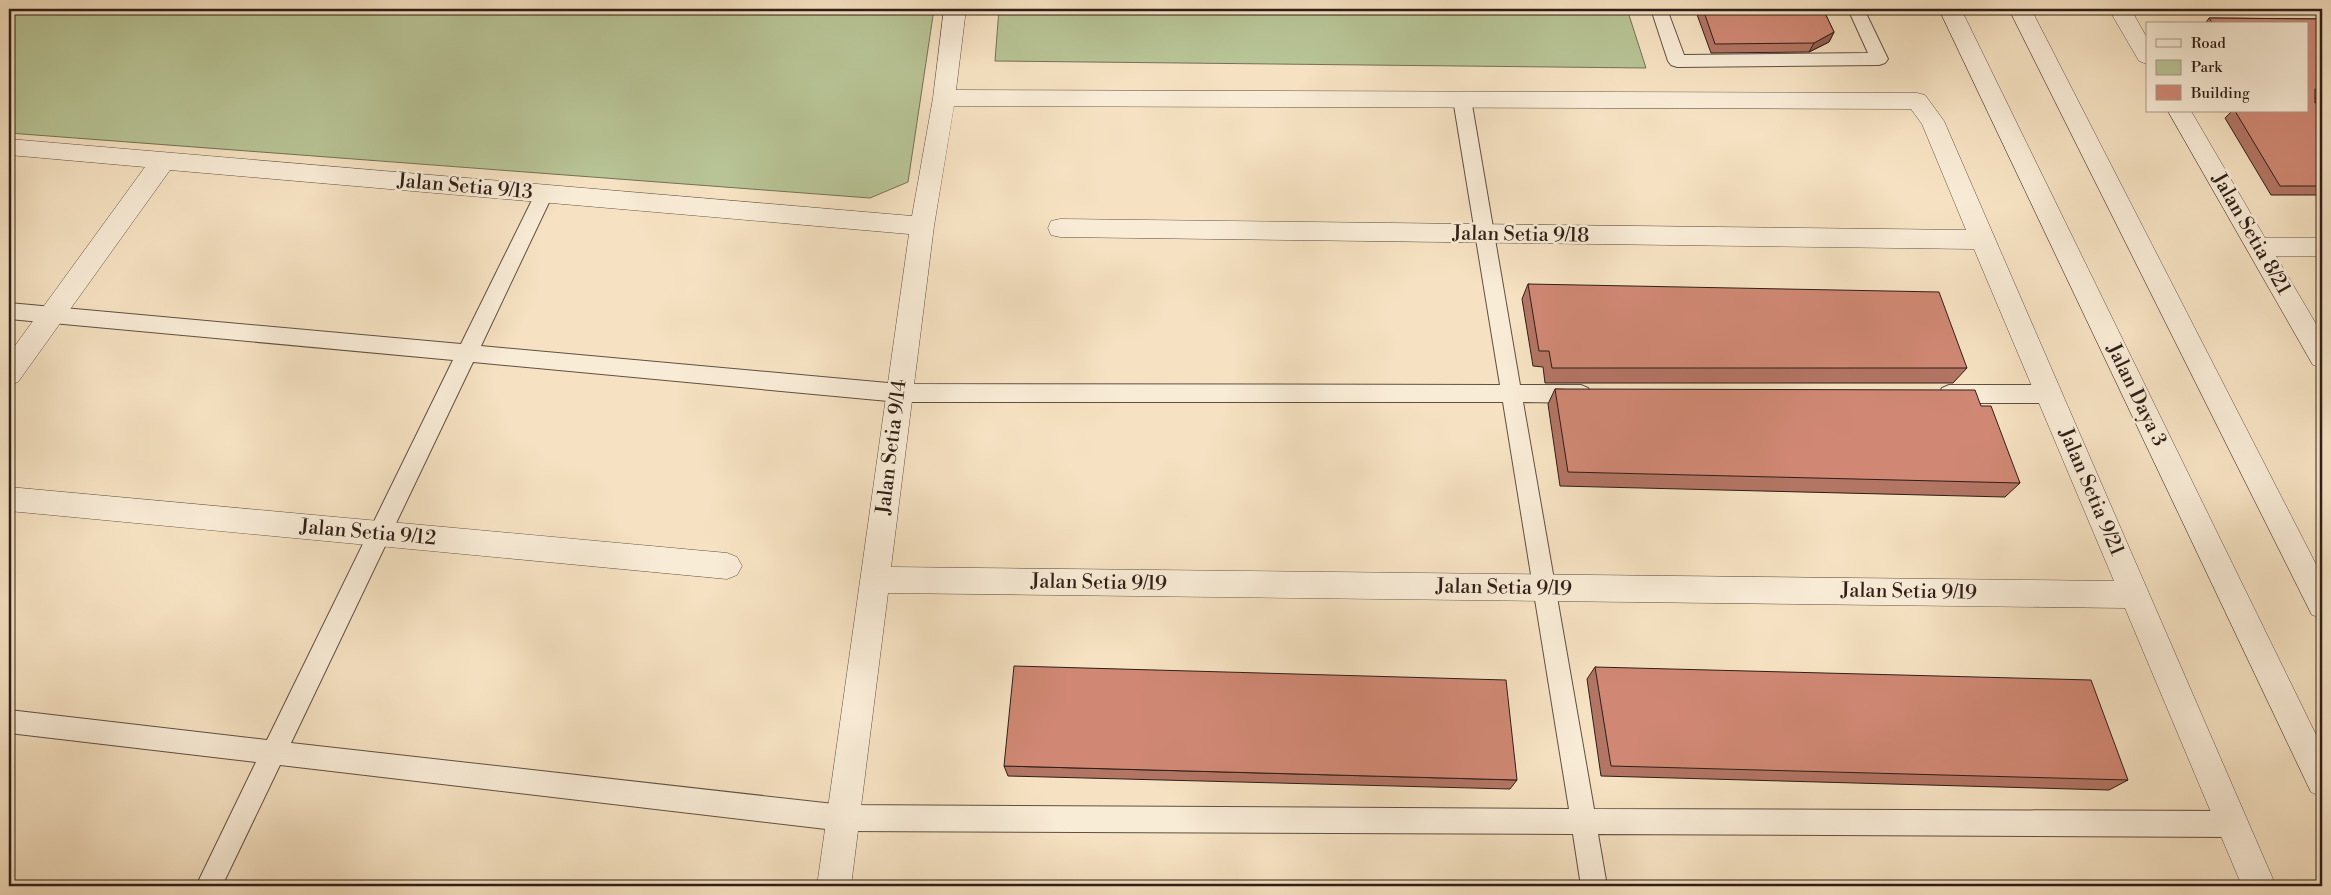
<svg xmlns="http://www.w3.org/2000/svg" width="2331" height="895" font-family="'Libre Bodoni',serif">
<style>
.green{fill:#b8c496;stroke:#747156}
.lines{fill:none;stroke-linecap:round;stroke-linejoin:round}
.service-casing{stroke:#614f42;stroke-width:2}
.minor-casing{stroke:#614f42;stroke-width:1}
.tertiary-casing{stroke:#614f42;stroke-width:1}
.service{fill:#f9ecd7;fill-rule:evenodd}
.minor{fill:#f9ecd7;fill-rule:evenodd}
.tertiary{fill:#f9ecd7;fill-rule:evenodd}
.wall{fill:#b37564;stroke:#2f1e17}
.shaded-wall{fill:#925f51;stroke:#2f1e17}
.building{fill:#d08874;stroke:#2f1e17}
.labels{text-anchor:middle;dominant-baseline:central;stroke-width:5;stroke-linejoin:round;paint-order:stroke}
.street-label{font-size:20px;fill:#2f1e17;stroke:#f9ecd7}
</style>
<rect width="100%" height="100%" fill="#f6e2c2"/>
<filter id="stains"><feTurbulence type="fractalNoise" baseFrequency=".004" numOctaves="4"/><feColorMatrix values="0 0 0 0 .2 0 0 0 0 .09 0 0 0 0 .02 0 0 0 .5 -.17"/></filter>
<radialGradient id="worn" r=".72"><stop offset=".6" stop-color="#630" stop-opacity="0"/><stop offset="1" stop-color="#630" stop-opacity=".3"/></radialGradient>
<path class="green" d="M9 9H934L908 182 870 198 9 133Z
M999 9H1627L1646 68 995 61Z"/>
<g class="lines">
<g class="service-casing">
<path id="service" d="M1651 9H1667L1684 55 1868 53 1848 9H1864L1888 59 1885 63 1879 65 1677 67 1671 65 1668 61Z
M1462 93 1468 95 1471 99 1520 385H1581L1588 388 1591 394 1588 400 1581 403 1523 402 1594 809 2233 811 2242 815 2246 824 2242 833 2233 837 1598 834 1607 886H1581L1573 834 843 831 280 765 222 886H196L256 762 9 733V710L267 740 453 360 9 319V303L461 344 535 194 537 189 544 187 551 189 553 194 481 346 899 384 1500 385 1453 99 1456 95ZM473 362 899 402H1503L1569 809 843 805 291 743Z
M1949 385H2049L2056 388 2059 394 2056 400 2049 403H1949L1942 400 1939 394 1942 388Z"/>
</g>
<g class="minor-casing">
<path id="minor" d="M944 9H966L956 90 1917 93 1925 95 1944 121 2276 886H2242L2125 608 888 593 851 886H817L909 234 170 170 18 382 9 385V354L145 167 9 155V139L912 216 933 98ZM954 106 1911 109 1922 124 1966 230 1060 219 1051 221 1048 228 1051 235 1060 237 1974 249 2114 581 891 567 934 226Z
M2113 9H2135L2133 13 2147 38V64L2139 61 2111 13Z
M2168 111H2191L2265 238H2322V256H2276L2322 334V368L2313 365Z
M9 487 727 553 737 557 742 566 737 575 727 579 9 511Z"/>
</g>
<g class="tertiary-casing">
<path id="tertiary" d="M1939 9H1961L2322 747V797L2311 792Z
M2009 9H2031L2322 576V618L2312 615Z"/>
</g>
<use href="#service" class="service"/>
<use href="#minor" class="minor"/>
<use href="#tertiary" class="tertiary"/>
</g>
<path class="wall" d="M1695 9H1823L1834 32 1829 42 1809 52 1711 53Z
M2209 18 2322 19V98H2315V103H2322V195H2271L2225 118 2232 111H2307V24H2205Z
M1528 284 1967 368 1953 383H1545L1543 367 1533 366 1522 299Z
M1555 389 1981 406 2020 483 2005 497 1560 486 1548 404Z
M1595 667 2128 780 2109 790 1601 776 1587 679Z
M1004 766 1517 780 1510 789 1008 776Z"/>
<path class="shaded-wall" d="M1834 32 1829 42 1809 52 1814 43Z"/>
<path class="building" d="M1703 9H1823L1834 32 1814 43 1715 44Z
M2209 18 2322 19V89H2315V103H2322V186H2280L2235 111H2307V24H2213Z
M1528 284 1939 292 1967 368H1552L1549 351H1539Z
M1555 389 1975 390 1981 406H1991L2020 483 1568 472Z
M1014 666 1506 680 1517 780 1004 766Z
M1595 667 2091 680 2128 780 1611 766Z"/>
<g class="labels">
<g class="street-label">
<text transform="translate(465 187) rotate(5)">Jalan Setia 9/13</text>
<text transform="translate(2251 234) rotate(60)">Jalan Setia 8/21</text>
<text transform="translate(1521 235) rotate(1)">Jalan Setia 9/18</text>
<text transform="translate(2136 395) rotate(64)">Jalan Daya 3</text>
<text transform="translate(892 447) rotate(-83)">Jalan Setia 9/14</text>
<text transform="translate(2091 492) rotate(67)">Jalan Setia 9/21</text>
<text transform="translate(368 533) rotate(5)">Jalan Setia 9/12</text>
<text transform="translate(1099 583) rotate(1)">Jalan Setia 9/19</text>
<text transform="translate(1504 588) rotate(1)">Jalan Setia 9/19</text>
<text transform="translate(1909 592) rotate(1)">Jalan Setia 9/19</text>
</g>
</g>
<rect width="2331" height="895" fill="none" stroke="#f6e2c2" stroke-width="30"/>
<rect x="10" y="10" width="2311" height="875" fill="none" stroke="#2f1e17" stroke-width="2.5"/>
<rect x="15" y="15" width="2301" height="865" fill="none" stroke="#2f1e17"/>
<rect x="2146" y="22" width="162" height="90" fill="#f9ecd7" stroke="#a89a8a"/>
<rect x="2156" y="39" width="25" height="8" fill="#f9ecd7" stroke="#a89a8a"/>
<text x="2191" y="48" font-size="15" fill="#2f1e17">Road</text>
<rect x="2156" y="60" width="25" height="15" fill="#b8c496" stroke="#a89a8a"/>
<text x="2191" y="72" font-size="15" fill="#2f1e17">Park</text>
<rect x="2156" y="85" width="25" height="15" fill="#d08874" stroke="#a89a8a"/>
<text x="2191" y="98" font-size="15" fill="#2f1e17">Building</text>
<rect width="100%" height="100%" filter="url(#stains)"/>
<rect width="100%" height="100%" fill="url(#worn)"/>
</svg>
